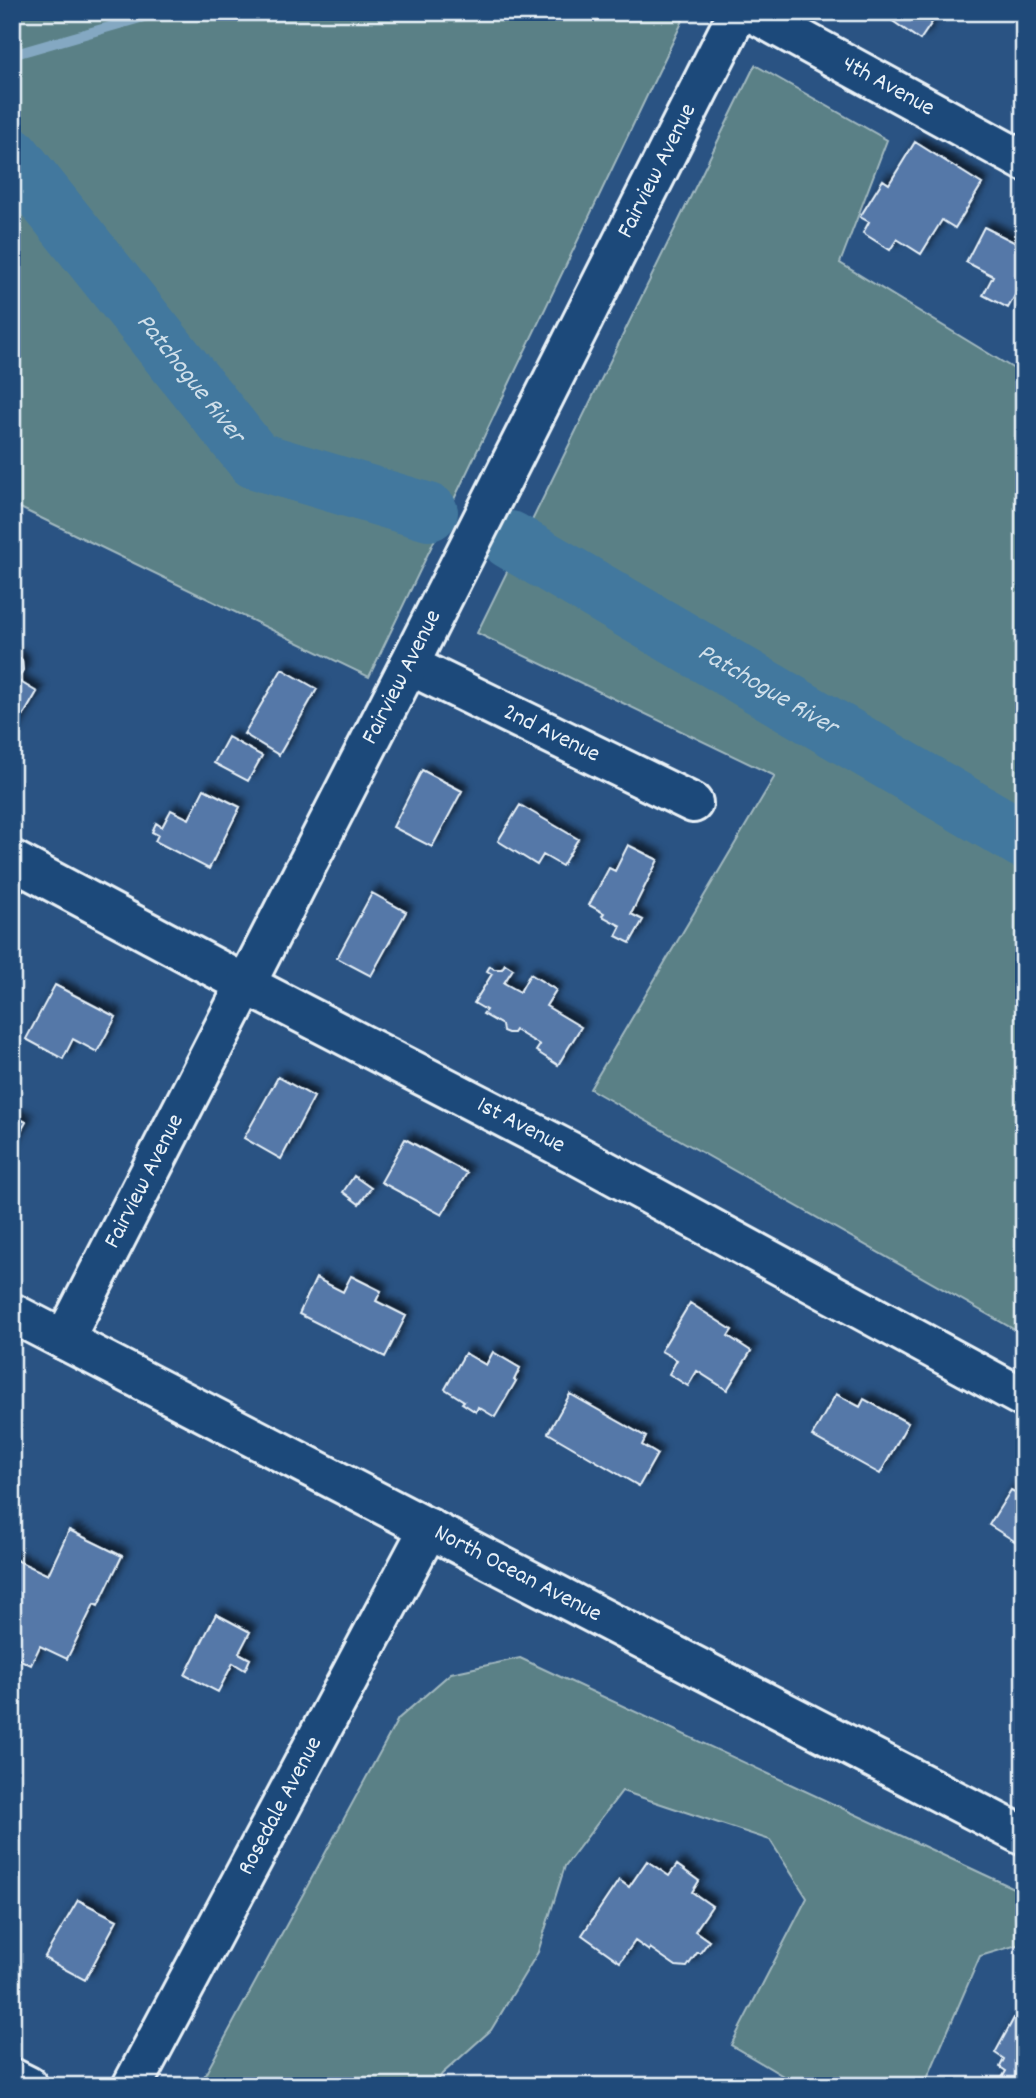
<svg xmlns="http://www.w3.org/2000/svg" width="1036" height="2098" font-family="Dekko,sans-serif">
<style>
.green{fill:#5a8086;stroke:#a1b8bf;stroke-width:2}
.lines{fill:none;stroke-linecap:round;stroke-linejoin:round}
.stream{stroke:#84a8c2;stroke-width:10}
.river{stroke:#42789e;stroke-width:58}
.building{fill:#5478a8;stroke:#e8f1f8;stroke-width:2;filter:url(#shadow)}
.minor-casing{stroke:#e8f1f8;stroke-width:44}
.major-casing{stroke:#e8f1f8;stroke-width:44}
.minor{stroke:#1f4a7a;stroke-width:38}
.major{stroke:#1f4a7a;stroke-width:38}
.labels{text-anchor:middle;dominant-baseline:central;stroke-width:5;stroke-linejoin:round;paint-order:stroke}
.street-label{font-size:24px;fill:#e8f1f8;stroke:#1f4a7a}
.water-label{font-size:26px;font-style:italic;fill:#cfdfea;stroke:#1f4a7a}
</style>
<defs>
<filter id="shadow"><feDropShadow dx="6" dy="-6" stdDeviation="3.5" flood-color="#0009"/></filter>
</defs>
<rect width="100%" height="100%" fill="#2a5383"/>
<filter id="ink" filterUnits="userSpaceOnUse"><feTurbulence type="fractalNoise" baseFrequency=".0143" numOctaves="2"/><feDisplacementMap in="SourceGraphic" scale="14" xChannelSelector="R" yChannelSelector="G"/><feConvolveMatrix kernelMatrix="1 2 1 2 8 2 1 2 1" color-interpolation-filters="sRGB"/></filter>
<g filter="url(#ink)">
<path class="green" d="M12 12H687L369 677 12 504Z
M755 65 887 140 840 263 1024 375V1335L590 1089 775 776 477 633Z
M520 1658 1024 1893V1943L980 1956 924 2086H800L731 2045 807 1898 770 1840 622 1791 565 1866 538 1952 491 2030 442 2074 434 2086H199L398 1719 451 1673Z"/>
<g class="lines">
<path class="stream" d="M12 55 161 12"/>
<g class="river">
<path id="s1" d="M12 156 255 460 429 512"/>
<path id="s2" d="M510 540 1024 840"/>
</g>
</g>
<path class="building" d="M886 12H939L920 40 884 15Z
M915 142 982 184 955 228 942 220 921 254 897 239 890 250 863 233 869 222 860 217 883 180 889 184Z
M984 227 1024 247V293L1018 290 1008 308 983 295 993 276 966 262Z
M12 655 22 660 23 670 17 680 37 692 12 735Z
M282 669 317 689 279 755 244 734Z
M228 737 262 756 248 781 214 763Z
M422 770 462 791 432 847 393 827Z
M204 789 240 807 209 869 155 841 158 835 152 832 156 823 162 827 171 810 189 819Z
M520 805 578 839 562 866 543 855 537 865 498 841Z
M628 845 658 860 631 914 643 920 630 943 616 936 621 926 602 916 604 913 589 905 609 868 615 871Z
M372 893 406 912 371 976 337 958Z
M505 964 513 969 504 983 520 992 530 974 556 990 546 1006 581 1027 558 1065 536 1051 540 1045 515 1030 513 1033H508L503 1031 502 1025 483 1014 486 1010 474 1003 492 974 487 971 490 966 494 969H502Z
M55 985 116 1017 97 1052 73 1039 63 1059 26 1039Z
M278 1077 314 1097 281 1159 244 1138Z
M12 1115 26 1122 12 1147Z
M405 1139 467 1173 442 1215 381 1182Z
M354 1176 371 1188 359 1204 343 1192Z
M351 1276 381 1291 376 1301 406 1316 385 1357 299 1314 316 1278 343 1292Z
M690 1303 732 1330 728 1336 751 1351 727 1390 697 1371 688 1386 669 1374 677 1360 661 1351Z
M493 1352 520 1368 514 1380 516 1381 495 1417 478 1407 476 1412 462 1403 464 1401 445 1389 465 1353 486 1365Z
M570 1394 646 1437 642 1445 657 1454 639 1486 548 1433Z
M836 1394 860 1407 864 1399 908 1423 880 1474 812 1436Z
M1011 1490 1024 1497V1547L989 1525Z
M69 1530 122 1556 98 1606 94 1604 67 1659 40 1646 31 1665 12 1656V1558L48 1575Z
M216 1614 250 1632 239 1653 250 1659 245 1670 233 1663 218 1692 185 1675Z
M647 1861 669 1876 677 1865 699 1881 692 1892 712 1906 695 1931 709 1941 700 1953H697L687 1967 676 1966 650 1948 649 1951 635 1941 620 1962 582 1935 619 1880 629 1887Z
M78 1900 117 1920 85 1980 44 1958Z
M1019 2009 1024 2012V2086H1004L999 2083 1006 2071 1000 2067 1004 2059 995 2053Z"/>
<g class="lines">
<g class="minor-casing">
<g id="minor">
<path id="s3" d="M751 12 1024 161"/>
<path id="s4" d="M409 665 693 803"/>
<path id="s5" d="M12 860 247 985 573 1153 1024 1398"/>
<path id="s6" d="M64 1340 409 665 738 12"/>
<path d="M12 2078 28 2086"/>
<path id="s7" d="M132 2086 429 1528"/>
</g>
</g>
<g class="major-casing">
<g id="major">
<path id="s8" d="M12 1313 1024 1836"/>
</g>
</g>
<use href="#minor" class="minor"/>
<use href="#major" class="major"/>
</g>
</g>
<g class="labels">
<g class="street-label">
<text stroke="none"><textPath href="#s3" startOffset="156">4th Avenue</textPath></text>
<text stroke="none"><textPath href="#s6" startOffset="1311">Fairview Avenue</textPath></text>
<text stroke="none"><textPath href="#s6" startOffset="744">Fairview Avenue</textPath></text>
<text stroke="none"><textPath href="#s4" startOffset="158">2nd Avenue</textPath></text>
<text stroke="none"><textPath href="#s5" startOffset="574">1st Avenue</textPath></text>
<text stroke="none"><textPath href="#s6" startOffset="178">Fairview Avenue</textPath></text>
<text stroke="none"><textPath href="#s8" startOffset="569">North Ocean Avenue</textPath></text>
<text stroke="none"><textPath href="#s7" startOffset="317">Rosedale Avenue</textPath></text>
</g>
<g class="water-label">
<text stroke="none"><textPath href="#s1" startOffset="285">Patchogue River</textPath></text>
<text stroke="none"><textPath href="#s2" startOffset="298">Patchogue River</textPath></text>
</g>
</g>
<rect width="1036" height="2098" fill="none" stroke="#1f4a7a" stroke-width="42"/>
<rect x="21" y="21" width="994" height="2056" fill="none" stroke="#e8f1f8" stroke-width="2.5" filter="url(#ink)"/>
</svg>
